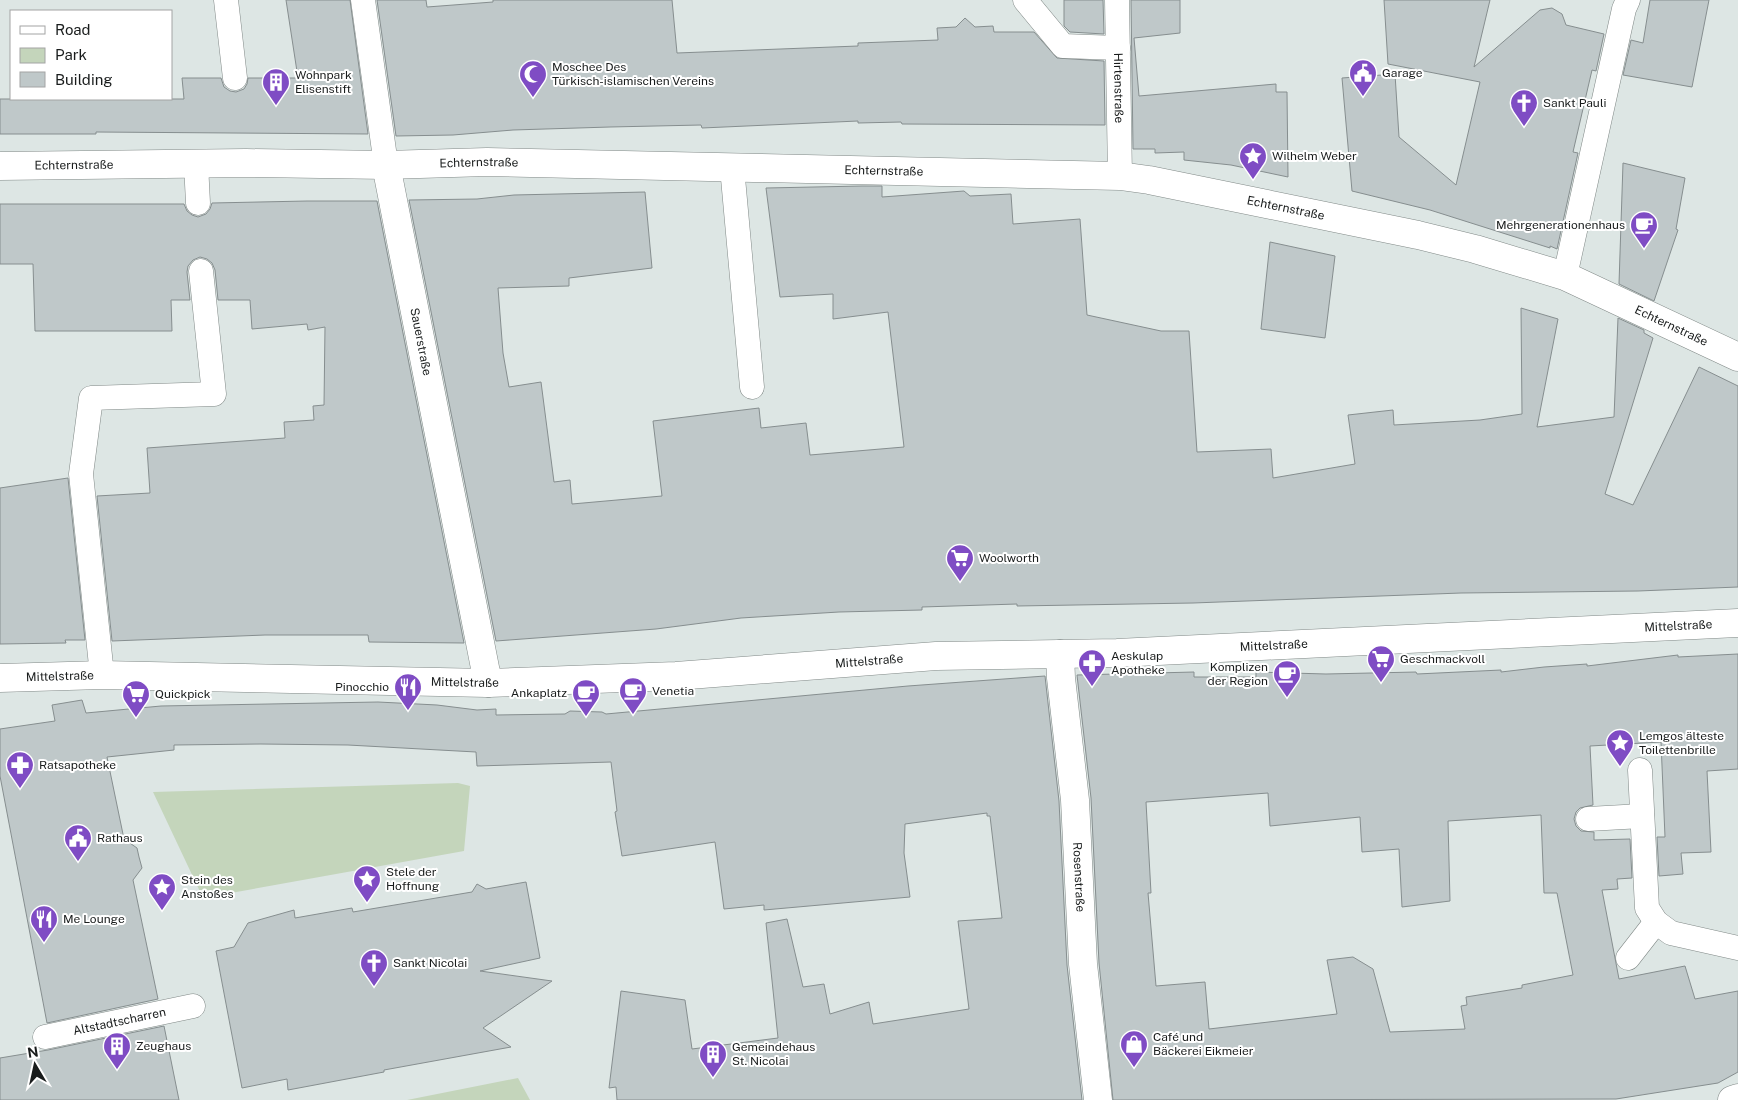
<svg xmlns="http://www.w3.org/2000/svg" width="1738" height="1100" font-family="'Public Sans',sans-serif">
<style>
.green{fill:#c4d5bb}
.building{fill:#bfc8c9;stroke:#868e8f;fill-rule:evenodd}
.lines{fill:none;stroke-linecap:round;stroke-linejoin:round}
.service-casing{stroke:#818987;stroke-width:25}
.pedestrian-casing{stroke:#818987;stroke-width:29}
.minor-casing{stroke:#818987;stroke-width:29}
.service{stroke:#fff;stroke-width:24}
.pedestrian{stroke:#fff;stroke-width:28}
.minor{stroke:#fff;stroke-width:28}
.labels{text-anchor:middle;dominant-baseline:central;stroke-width:4;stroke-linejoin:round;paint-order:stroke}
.poi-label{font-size:12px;fill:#191c1c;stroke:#fff;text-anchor:start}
.street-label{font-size:12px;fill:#191c1c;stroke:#fff}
</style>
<rect width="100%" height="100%" fill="#dde6e4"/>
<path class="green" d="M458 783 470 786 464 851 203 898 153 792Z
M518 1078 530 1100H407Z"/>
<path class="building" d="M286 0H350L368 134 96 132V134H0V99H184L182 78H221L224 87 230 91 236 92 244 89 247 84 248 78H298Z
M377 0H426L427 7 493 2V0H672L677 53 858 46V43L938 40 937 28 956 27 965 18 975 27 993 26 994 32H1034L1057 58 1104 61 1105 125 902 124 901 122 858 123V121L702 128 701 125 610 127 513 130 453 135 396 136Z
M1064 0H1103L1104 34 1070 32 1064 26Z
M1131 0H1180V33L1134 38 1139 96 1276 84V92H1287L1288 177 1231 165 1184 160V152L1155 153V149H1133Z
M1384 0H1490L1474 67 1540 10 1552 8 1562 14 1566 25 1604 34 1596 71 1592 70 1573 152 1578 153 1557 249 1550 246V248L1430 210 1352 191 1342 78 1395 74 1399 137 1456 185 1480 82 1388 64Z
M1650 0H1709L1692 87 1623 75 1631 40 1643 43Z
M1623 163 1685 178 1676 229 1678 230 1654 301 1619 284Z
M862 186H882V197L964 191 970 196 1011 194 1013 224 1080 219 1087 315 1161 331H1189L1197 452 1271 449 1273 478 1355 464 1348 415 1393 410 1394 425 1480 420 1522 414 1521 308 1558 319 1537 427 1614 417 1618 318 1644 330V333L1653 338 1605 494 1633 505 1699 367 1738 386V587L1638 591 1461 593 1193 603 1017 606V604L922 607V610L839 612 741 618 656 629 496 641 409 200 477 199 514 195 645 192 652 268 569 278V286L498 288 503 353 509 387 541 382 554 482 570 480 572 504 662 496 653 421 759 408 761 428 806 423 810 455 904 447 888 312 833 319V294L780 297 766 188Z
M307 201H377L464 643 369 642 368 635H265L112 641 97 496 150 493 147 448 285 438 284 422 314 420 313 406 324 405 325 327 308 330 307 324 252 329 250 300H218L215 270 212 263 207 259 200 257 193 260 188 266 187 272 190 300H171L172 331H35L33 264H0V204H184L187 211 192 215 198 217 206 214 210 209 212 203Z
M1270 242 1335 256 1325 338 1261 329Z
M68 478 85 640H65L66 643 0 644V488Z
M1738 654V769L1707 771 1711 852 1681 853 1683 874 1659 876 1657 837H1665L1661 742 1590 746 1593 805 1580 808 1576 812 1574 819 1576 826 1581 831 1594 832V840L1630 839 1632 878 1617 879 1618 889 1602 890 1619 979 1685 966 1695 999 1738 991V1072L1718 1083 1616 1099 1113 1100 1099 963 1091 798 1077 675 1194 672V677H1256V672L1326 674 1416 672 1417 674 1501 670V672L1544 667 1587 664V666L1678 655V657ZM1268 793 1270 826 1360 817 1362 852 1399 849 1402 907 1450 901 1448 821 1541 815 1544 893H1557L1573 975 1522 985V988L1466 997 1467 1005 1461 1006 1465 1029 1390 1032 1373 969 1353 957 1327 960 1337 1014 1209 1029 1205 982 1156 986 1148 893H1151L1146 802Z
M1045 676 1059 801 1067 965 1082 1100H617L616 1087 609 1088 621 991 685 1000 692 1049 778 1038 766 923 787 919 803 987 824 984 830 1014 869 1002 873 1024 969 1009 958 921 1002 918 990 816H987V813L905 824 904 853 910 897 764 910V905L724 909 715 842 622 856 615 812 617 811 611 762 477 766 476 752 348 745 261 744 174 745V750L107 757 124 839 137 848 139 857 142 868 133 880 158 999 47 1023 0 776V729L55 721 52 705 82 700 86 713 161 706 378 702 437 705 477 710 496 709V715L565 714 570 711 602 712 606 714 908 686Z
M526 882 540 958 480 971 552 981 483 1028 511 1047 384 1070V1072L288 1090 287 1079 242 1088 216 951 234 947 248 923 294 910 295 918 352 908 353 912 472 892 477 884 486 889Z
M164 1026 179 1100H0V1058L48 1050Z"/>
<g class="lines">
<g class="service-casing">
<g id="service">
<path d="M226 0 235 78"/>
<path d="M363 0 386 165"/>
<path d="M1025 0 1063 46 1118 48"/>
<path id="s1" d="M1117 0 1120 176"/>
<path d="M196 164 198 203"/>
<path d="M732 167 752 387"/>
<path d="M1565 276 1624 9 1628 0"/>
<path d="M102 675 81 474 91 398 214 394 201 271"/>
<path d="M1640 770 1647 908 1656 922 1671 933 1738 948"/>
<path d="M1588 819 1642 816"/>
<path d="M1628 958 1656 922"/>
<path id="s2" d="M45 1037 193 1006"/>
</g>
</g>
<g class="pedestrian-casing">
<g id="pedestrian">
<path id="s3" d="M386 165 488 683"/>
<path id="s4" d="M1060 654 1061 678 1075 800 1083 964 1098 1100"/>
<path id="s5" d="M0 678 102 675 488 683 676 676 936 656 1117 653 1738 623"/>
</g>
</g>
<g class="minor-casing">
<g id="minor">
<path id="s6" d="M0 166 246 163 386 165 487 162 1120 176 1149 180 1418 235 1475 249 1565 276 1738 357"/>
<path d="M1732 1100 1738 1098"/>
</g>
</g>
<use href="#service" class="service"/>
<use href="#pedestrian" class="pedestrian"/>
<use href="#minor" class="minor"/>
</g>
<defs>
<g id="civic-pin" transform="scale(1.4375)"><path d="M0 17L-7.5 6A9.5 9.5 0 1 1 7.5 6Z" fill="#7f4cc4" stroke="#fff"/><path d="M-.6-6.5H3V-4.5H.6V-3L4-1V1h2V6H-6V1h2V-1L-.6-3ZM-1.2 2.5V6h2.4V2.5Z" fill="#fff"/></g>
<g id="mosque-pin" transform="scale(1.4375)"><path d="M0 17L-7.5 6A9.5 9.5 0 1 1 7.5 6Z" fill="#7f4cc4" stroke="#fff"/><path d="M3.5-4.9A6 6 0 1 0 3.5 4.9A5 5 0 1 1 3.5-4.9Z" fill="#fff"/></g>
<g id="building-pin" transform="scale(1.4375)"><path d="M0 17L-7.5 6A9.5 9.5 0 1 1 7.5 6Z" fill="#7f4cc4" stroke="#fff"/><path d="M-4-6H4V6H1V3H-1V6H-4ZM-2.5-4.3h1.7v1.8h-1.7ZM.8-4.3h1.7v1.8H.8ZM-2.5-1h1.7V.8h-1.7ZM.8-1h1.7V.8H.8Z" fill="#fff"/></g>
<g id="church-pin" transform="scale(1.4375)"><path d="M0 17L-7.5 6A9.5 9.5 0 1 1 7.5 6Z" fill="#7f4cc4" stroke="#fff"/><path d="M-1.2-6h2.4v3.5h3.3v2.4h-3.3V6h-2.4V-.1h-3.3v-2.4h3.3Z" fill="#fff"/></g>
<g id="sight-pin" transform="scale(1.4375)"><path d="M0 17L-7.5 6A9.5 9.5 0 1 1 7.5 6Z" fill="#7f4cc4" stroke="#fff"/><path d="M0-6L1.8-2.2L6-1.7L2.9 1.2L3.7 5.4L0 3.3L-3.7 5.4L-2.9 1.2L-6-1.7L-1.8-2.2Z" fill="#fff"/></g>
<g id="cafe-pin" transform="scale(1.4375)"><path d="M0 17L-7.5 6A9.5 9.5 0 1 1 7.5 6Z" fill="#7f4cc4" stroke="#fff"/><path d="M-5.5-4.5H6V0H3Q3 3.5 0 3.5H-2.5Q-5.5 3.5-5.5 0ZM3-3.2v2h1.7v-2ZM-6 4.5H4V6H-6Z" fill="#fff"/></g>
<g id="supermarket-pin" transform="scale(1.4375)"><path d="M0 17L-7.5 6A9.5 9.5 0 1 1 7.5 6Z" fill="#7f4cc4" stroke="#fff"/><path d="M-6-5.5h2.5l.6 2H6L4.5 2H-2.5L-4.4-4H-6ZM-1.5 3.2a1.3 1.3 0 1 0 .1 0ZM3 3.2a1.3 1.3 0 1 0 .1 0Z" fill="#fff"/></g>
<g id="pharmacy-pin" transform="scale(1.4375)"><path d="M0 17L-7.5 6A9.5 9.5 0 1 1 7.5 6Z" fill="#7f4cc4" stroke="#fff"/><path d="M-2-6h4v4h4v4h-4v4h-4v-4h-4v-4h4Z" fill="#fff"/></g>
<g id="restaurant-pin" transform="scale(1.4375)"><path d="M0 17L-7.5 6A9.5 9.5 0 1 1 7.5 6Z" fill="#7f4cc4" stroke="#fff"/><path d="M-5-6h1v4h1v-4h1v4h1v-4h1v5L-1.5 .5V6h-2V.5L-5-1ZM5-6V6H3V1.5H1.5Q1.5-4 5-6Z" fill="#fff"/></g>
<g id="shop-pin" transform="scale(1.4375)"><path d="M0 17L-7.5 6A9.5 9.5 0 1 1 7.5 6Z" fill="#7f4cc4" stroke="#fff"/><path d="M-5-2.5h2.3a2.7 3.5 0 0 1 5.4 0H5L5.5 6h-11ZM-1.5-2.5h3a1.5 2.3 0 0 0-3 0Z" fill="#fff"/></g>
</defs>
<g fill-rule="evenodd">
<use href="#civic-pin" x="1363" y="73"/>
<use href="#mosque-pin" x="533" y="74"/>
<use href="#building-pin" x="276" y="82"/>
<use href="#church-pin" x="1524" y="103"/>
<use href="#sight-pin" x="1253" y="156"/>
<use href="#cafe-pin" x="1644" y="225"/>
<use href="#supermarket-pin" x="960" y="558"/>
<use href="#supermarket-pin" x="1381" y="659"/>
<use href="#pharmacy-pin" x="1092" y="663"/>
<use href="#cafe-pin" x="1287" y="674"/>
<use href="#restaurant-pin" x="408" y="687"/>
<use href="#cafe-pin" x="633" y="691"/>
<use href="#cafe-pin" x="586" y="693"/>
<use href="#supermarket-pin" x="136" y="694"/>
<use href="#sight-pin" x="1620" y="743"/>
<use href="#pharmacy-pin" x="20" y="765"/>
<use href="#civic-pin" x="78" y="838"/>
<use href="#sight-pin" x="367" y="879"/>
<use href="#sight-pin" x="162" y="887"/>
<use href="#restaurant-pin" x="44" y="919"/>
<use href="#church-pin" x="374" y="963"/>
<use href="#shop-pin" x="1134" y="1044"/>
<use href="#building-pin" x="117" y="1046"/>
<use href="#building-pin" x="713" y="1054"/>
</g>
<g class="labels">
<g class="poi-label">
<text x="552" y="67">Moschee Des<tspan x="552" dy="14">Türkisch-islamischen Vereins</tspan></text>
<text x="1382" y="73">Garage</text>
<text x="295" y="75">Wohnpark<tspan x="295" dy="14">Elisenstift</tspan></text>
<text x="1543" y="103">Sankt Pauli</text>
<text x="1272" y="156">Wilhelm Weber</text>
<text x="1625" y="225" text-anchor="end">Mehrgenerationenhaus</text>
<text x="979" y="558">Woolworth</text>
<text x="1111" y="656">Aeskulap<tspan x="1111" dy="14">Apotheke</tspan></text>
<text x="1400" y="659">Geschmackvoll</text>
<text x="1268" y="667" text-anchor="end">Komplizen<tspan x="1268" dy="14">der Region</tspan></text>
<text x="389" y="687" text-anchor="end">Pinocchio</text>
<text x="652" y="691">Venetia</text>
<text x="567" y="693" text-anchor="end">Ankaplatz</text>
<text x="155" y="694">Quickpick</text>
<text x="1639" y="736">Lemgos älteste<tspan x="1639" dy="14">Toilettenbrille</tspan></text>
<text x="39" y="765">Ratsapotheke</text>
<text x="97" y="838">Rathaus</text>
<text x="386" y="872">Stele der<tspan x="386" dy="14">Hoffnung</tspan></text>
<text x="181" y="880">Stein des<tspan x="181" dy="14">Anstoßes</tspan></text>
<text x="63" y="919">Me Lounge</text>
<text x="393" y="963">Sankt Nicolai</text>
<text x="1153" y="1037">Café und<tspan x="1153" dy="14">Bäckerei Eikmeier</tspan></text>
<text x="136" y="1046">Zeughaus</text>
<text x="732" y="1047">Gemeindehaus<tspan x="732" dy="14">St. Nicolai</tspan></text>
</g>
<g class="street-label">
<text stroke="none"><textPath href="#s1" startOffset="88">Hirtenstraße</textPath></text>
<text stroke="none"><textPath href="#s6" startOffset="479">Echternstraße</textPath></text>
<text stroke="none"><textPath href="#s6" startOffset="74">Echternstraße</textPath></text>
<text stroke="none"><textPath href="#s6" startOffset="884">Echternstraße</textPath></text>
<text stroke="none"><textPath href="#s6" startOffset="1289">Echternstraße</textPath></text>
<text stroke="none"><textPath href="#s6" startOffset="1694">Echternstraße</textPath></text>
<text stroke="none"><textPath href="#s3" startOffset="180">Sauerstraße</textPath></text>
<text stroke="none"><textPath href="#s5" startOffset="1680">Mittelstraße</textPath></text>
<text stroke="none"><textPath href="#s5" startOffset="1275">Mittelstraße</textPath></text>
<text stroke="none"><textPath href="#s5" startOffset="870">Mittelstraße</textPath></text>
<text stroke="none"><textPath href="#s5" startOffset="60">Mittelstraße</textPath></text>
<text stroke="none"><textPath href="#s5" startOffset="465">Mittelstraße</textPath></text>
<text stroke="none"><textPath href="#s4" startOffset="224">Rosenstraße</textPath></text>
<text stroke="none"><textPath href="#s2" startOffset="76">Altstadtscharren</textPath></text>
</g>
</g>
<rect x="10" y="10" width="162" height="90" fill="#ffffff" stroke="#a3a4a4"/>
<rect x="20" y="26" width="25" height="8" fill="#ffffff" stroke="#a3a4a4"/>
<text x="55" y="35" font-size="15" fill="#191c1c">Road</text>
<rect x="20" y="48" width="25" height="15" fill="#c4d5bb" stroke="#a3a4a4"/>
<text x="55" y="60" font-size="15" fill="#191c1c">Park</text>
<rect x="20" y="72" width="25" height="15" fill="#bfc8c9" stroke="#a3a4a4"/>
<text x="55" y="85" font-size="15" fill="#191c1c">Building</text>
<g transform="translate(35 1065) rotate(351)" stroke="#ffffff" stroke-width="4" paint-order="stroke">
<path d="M0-4L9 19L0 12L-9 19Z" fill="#191c1c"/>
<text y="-8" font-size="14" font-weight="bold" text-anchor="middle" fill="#191c1c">N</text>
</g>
</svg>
